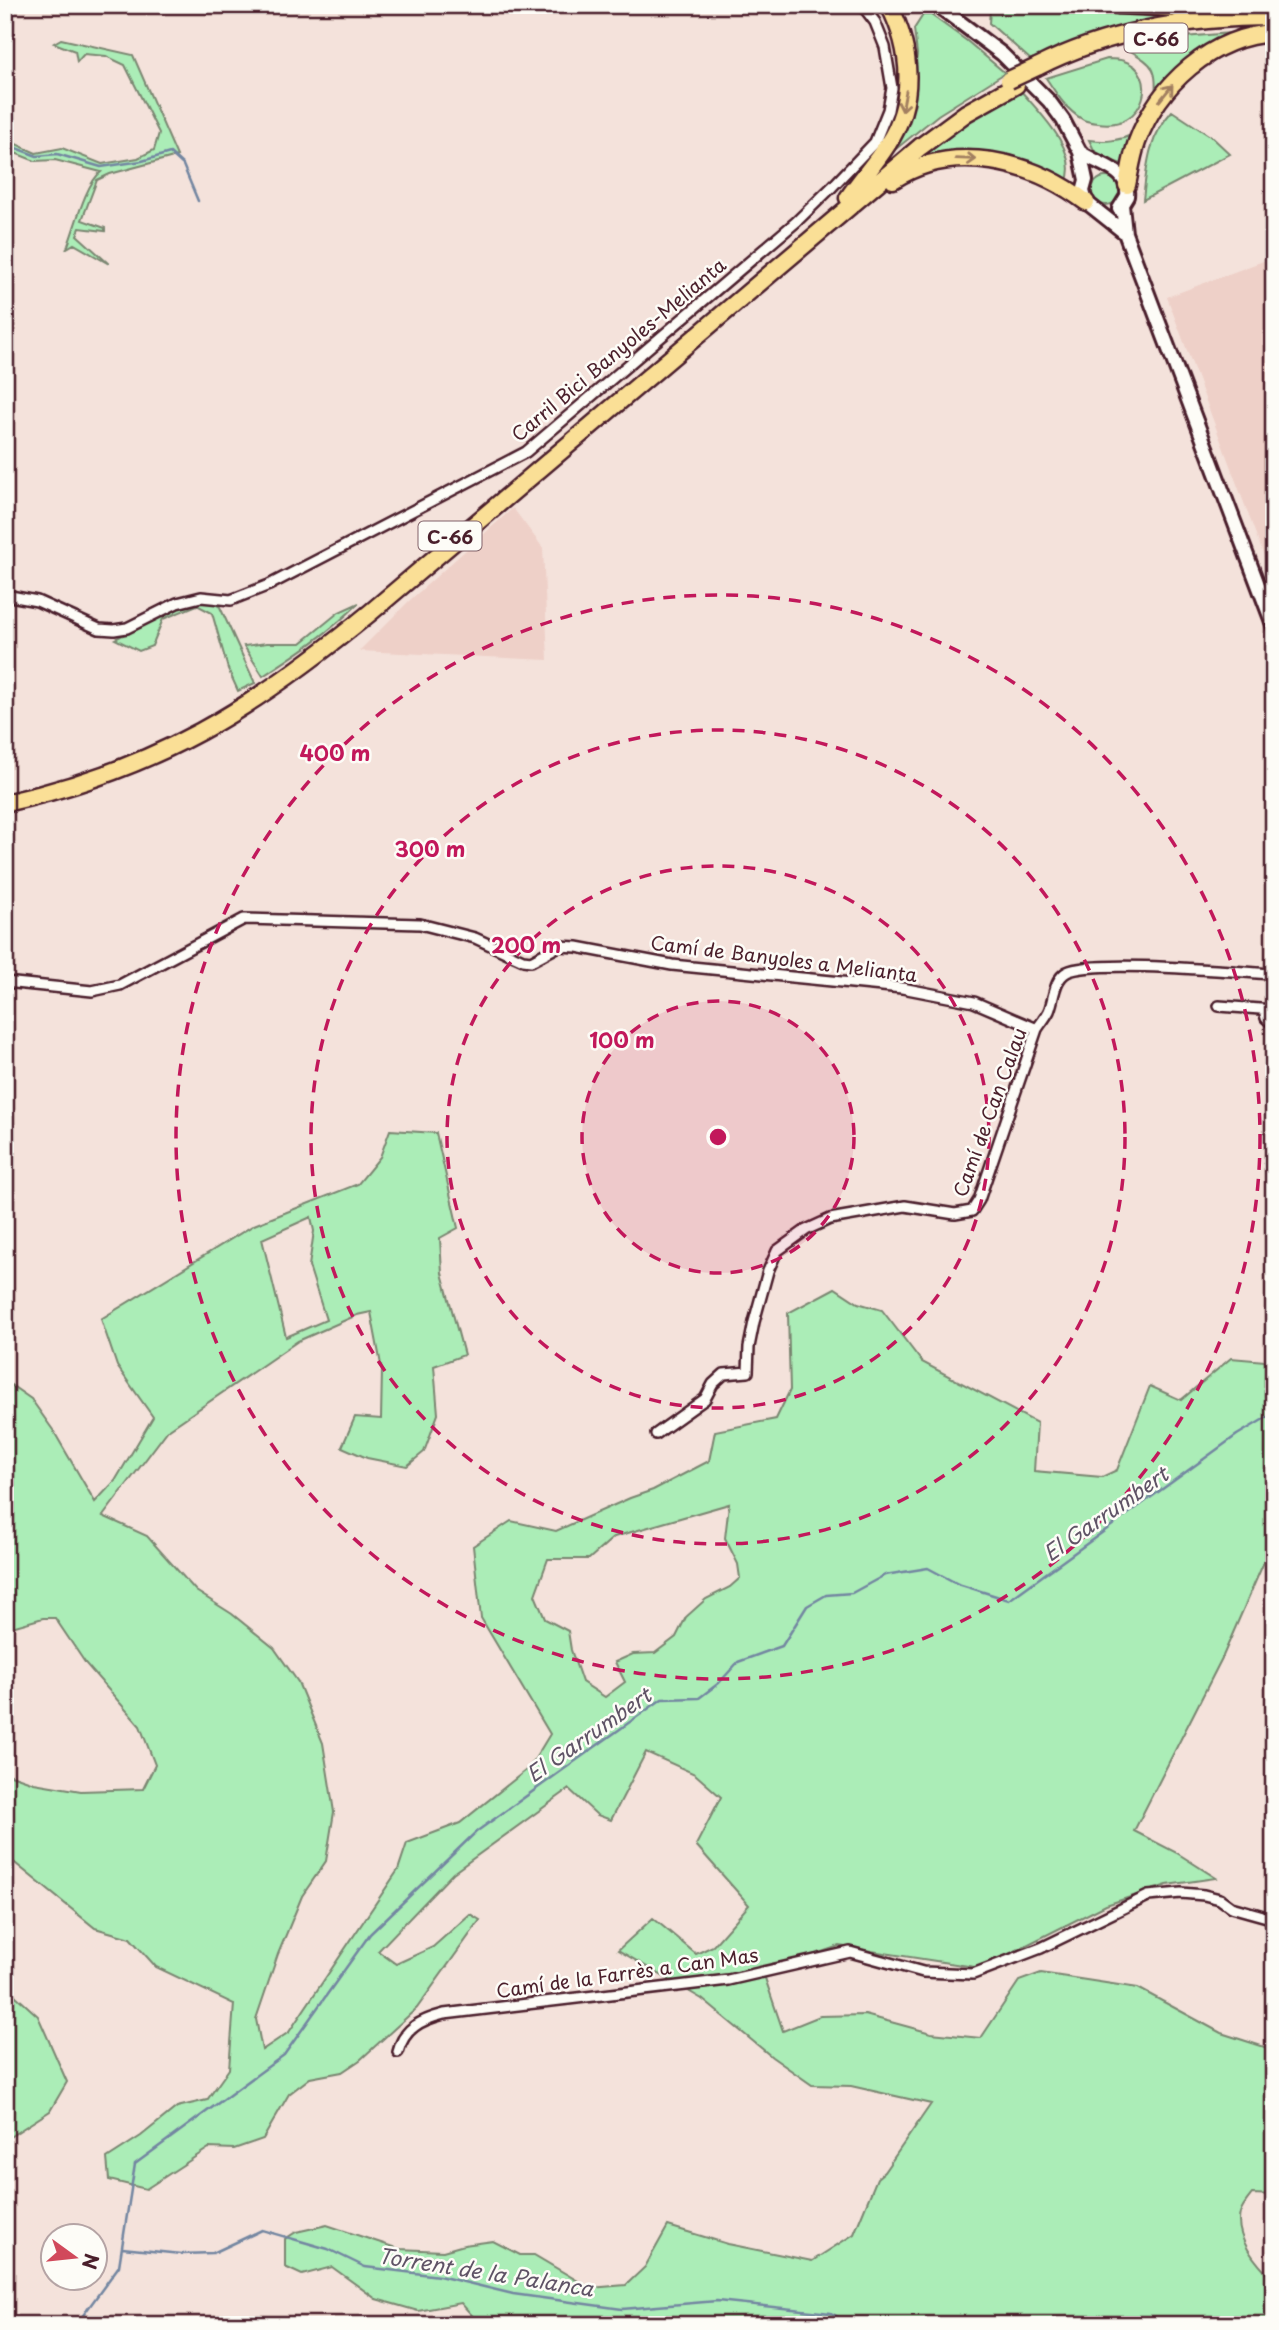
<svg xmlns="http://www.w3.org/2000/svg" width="1279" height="2330" font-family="'Playpen Sans',sans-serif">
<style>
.built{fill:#eed0c8}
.green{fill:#abedb7;stroke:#7a8671;stroke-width:2;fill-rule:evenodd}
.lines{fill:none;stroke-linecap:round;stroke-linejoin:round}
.stream{stroke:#7386a1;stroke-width:2.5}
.street-casing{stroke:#4a1f2b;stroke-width:14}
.secondary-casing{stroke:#4a1f2b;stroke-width:18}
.highway-casing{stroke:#4a1f2b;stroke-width:21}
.street{stroke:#fdfcf7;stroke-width:9}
.secondary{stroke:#fdfcf7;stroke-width:12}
.highway{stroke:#fadf96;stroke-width:16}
.highway-bridge-casing{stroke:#4a1f2b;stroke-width:21;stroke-linecap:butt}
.highway-bridge{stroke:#fadf96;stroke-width:16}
.oneway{stroke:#a27f60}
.ring{fill:none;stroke:#c2185b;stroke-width:3.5;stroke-dasharray:12 9}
.labels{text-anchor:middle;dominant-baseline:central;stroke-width:5;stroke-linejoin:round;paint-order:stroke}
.shield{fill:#fdfcf7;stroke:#806168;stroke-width:2}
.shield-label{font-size:18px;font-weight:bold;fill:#4a1f2b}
.street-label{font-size:19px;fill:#4a1f2b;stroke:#fdfcf7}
.water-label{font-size:21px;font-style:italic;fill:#5f5366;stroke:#fdfcf7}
.centre{fill:#c2185b;stroke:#fdfcf7;stroke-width:3.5}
.ring-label{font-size:21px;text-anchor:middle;font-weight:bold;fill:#c2185b;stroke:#fdfcf7;stroke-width:5;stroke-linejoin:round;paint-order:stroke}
</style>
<rect width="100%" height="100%" fill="#f4e2db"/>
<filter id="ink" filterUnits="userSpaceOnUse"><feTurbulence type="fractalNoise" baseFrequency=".0143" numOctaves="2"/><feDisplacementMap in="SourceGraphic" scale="14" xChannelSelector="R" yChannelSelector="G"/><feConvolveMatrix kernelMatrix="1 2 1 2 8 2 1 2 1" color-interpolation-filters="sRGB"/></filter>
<g filter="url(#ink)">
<path class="built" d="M1274 257V583L1167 297Z
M513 508 543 548 548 660 359 651 409 601Z"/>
<path class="green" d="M994 5H1079L1180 19 1032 61 989 23 990 10Z
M923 15H931L967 41 1005 73 938 115 886 157 911 104 917 54 914 29Z
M1231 33 1206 48 1155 102C1157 68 1156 66 1127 49L1172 38Z
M61 39 133 55 177 156 110 174 97 180 82 220 105 228V231L80 228 77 235 109 264 74 244 67 248C75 228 85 184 101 172L55 160 35 161 5 149V139L36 153 62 148 102 164 138 158 154 150 159 133 125 65 106 56 84 54 77 62 75 51 54 43Z
M1107 59C1112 59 1119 59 1124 61 1159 71 1147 131 1098 123 1092 122 1086 122 1082 119 1066 110 1056 93 1046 78Z
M1021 91C1040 113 1080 151 1066 183L1044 170 905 164 968 119Z
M1172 111 1213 138 1230 154 1143 200C1147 165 1148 138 1172 111Z
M1134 134 1125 165 1097 156 1089 140C1106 142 1119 141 1134 134Z
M1092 191a14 14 0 1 1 28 0a14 14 0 1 1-28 0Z
M207 599 220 607 255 683 238 691 228 669 212 613 197 605 163 619 152 646 139 651 115 639 184 603Z
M359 603C330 632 297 654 263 676L244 646 267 643H301L339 612Z
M390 1130 436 1133 458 1228 440 1238 442 1273 464 1355 434 1366 438 1414 424 1452 407 1466 367 1458 342 1447 355 1417 381 1419 382 1370 371 1312 357 1315 298 1341 168 1430 103 1516 147 1536 196 1591 232 1614 274 1648 298 1682 323 1743 334 1812 326 1861 302 1896 278 1954 256 2019 262 2050 289 2032 398 1870 407 1843 460 1823 530 1767 550 1734 481 1618 473 1546 511 1521 556 1531 630 1498 653 1490 709 1461 715 1431 776 1419 790 1390 788 1313 835 1288 858 1303 882 1310 922 1362 1037 1423 1034 1471 1102 1477 1117 1470 1150 1386 1181 1400 1231 1358 1265 1361 1274 1353V1539L1223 1656 1134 1831 1177 1853 1216 1878 1167 1885 1106 1905 981 1968 839 1946 763 1972 783 2031 820 2016 865 2015 931 2033 981 2038 1019 1981 1041 1973 1138 1988 1221 2033 1274 2050V2195L1252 2194C1248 2199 1242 2206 1240 2213 1234 2238 1257 2264 1274 2281V2325H474L478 2322 461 2303 418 2311 376 2299 332 2267 302 2275 285 2267V2239L296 2232 327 2225 399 2249 443 2251 464 2245 493 2241 520 2255H534L590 2288 626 2285 645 2267 668 2226 728 2244 812 2261 854 2234 877 2178 884 2172 931 2104 851 2086 812 2085 772 2057 702 1999 618 1950 653 1918 696 1954 713 1946 749 1905 696 1845 721 1797 695 1774 646 1752 611 1820 597 1815 569 1789 453 1873 378 1951 396 1964 433 1947 470 1914 480 1920 417 2008 360 2060 342 2072 310 2078 289 2094 263 2139 234 2149 209 2148 146 2189 109 2180 107 2158 141 2136 177 2107 207 2100 229 2069 234 2004 156 1967 130 1938 95 1928 5 1855V1773L34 1783 81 1791 143 1789 155 1765 140 1726 86 1664 55 1618H43L5 1629V1381L31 1399 53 1430 95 1502 115 1481 153 1417 117 1366 101 1319 254 1225 358 1184 380 1157ZM311 1217 314 1231 309 1266 326 1320 286 1337 262 1239ZM729 1504 725 1538 738 1564 740 1578 730 1587 706 1599 686 1617 676 1637 655 1653 633 1654 615 1662 625 1682 605 1697 582 1682 571 1650 568 1631 545 1619 535 1595 548 1559H589L614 1537Z
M5 1986 38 2016 67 2082 50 2111 5 2140Z"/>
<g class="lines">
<path class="stream" d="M5 144 37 156 57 154 101 167 142 161 170 153 183 165 198 201
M122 2248 181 2254 213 2253 262 2230 328 2249 365 2267 439 2276 513 2294 622 2309 717 2301 831 2313 852 2325
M76 2325 119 2266 135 2164 284 2055 370 1934 476 1832 662 1699 699 1698 719 1683 738 1662 782 1646 807 1606 826 1595 852 1593 885 1575 928 1568 958 1584 1009 1600 1237 1435 1274 1413"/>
<g class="street-casing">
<path id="street" d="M5 595 37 601 99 629 114 630 127 628 177 603 201 597 231 600 269 585 526 452 796 222 832 187 875 142 888 110 892 88 885 47 875 22 862 5
M5 982 92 991 120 985 244 919 420 924 475 938 523 960 531 961 559 946 577 947 672 965 902 988 974 1002 1037 1029
M1219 1006 1274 1010
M1264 1010 1266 1018 1274 1025
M656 1434 705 1399 713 1384 724 1374 748 1372 749 1347 754 1322 768 1271 777 1251 806 1230 830 1219 905 1206 955 1214 972 1211 979 1200 1037 1029C1041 1023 1046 1017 1049 1011 1054 999 1054 979 1067 972 1093 959 1237 972 1274 974
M398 2052C404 2028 421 2020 444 2014L728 1980 850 1952 923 1972 973 1974 1041 1948 1148 1896 1181 1893 1204 1895 1220 1899 1231 1907 1274 1919"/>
</g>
<g class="secondary-casing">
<path id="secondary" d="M937 5 1002 54 1049 101 1063 120 1080 152 1086 180 1083 191 1086 202 1125 233
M1080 152C1100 166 1130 169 1127 196L1119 209
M1122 205 1125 233 1274 627"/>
</g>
<g class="highway-casing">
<path id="highway" d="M1118 5 1219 10
M1037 67C1110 30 1193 17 1274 17
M893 180C953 141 1032 161 1086 202
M1127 185C1130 171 1132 156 1137 142 1158 85 1211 36 1274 33
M848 198C860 180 875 164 887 145 916 102 912 50 889 5
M5 803C156 770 253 709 371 612L920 147 966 113 1016 85"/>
</g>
<use href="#street" class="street"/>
<use href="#secondary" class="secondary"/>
<use href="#highway" class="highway"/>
<g class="highway-bridge-casing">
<path id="highway-bridge" d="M1009 80 1037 67"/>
</g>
<use href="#highway-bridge" class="highway-bridge"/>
</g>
<defs><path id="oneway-shaft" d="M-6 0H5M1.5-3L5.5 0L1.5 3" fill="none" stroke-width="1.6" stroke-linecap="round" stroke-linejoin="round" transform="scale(1.75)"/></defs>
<g class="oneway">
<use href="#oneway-shaft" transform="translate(1166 93) rotate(-51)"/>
<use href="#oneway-shaft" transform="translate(904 101) rotate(101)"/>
<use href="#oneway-shaft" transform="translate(966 159) rotate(2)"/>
</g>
</g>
<circle cx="718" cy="1137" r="136" fill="#c2185b" fill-opacity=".12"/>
<g class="ring">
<circle cx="718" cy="1137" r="136"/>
<circle cx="718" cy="1137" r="271"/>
<circle cx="718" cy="1137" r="407"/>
<circle cx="718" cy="1137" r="542"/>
</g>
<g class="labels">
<g class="shield">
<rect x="1124.5" y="23.5" width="63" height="29" rx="5"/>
<rect x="418.5" y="521.5" width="63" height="29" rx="5"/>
</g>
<g class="shield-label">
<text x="1156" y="38">C-66</text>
<text x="450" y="536">C-66</text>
</g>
<g class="street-label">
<text transform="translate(618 349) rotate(-40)">Carril Bici Banyoles-Melianta</text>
<text transform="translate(784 958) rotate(7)">Camí de Banyoles a Melianta</text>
<text transform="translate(989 1112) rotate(-70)">Camí de Can Calau</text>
<text transform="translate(627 1972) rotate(-8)">Camí de la Farrès a Can Mas</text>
</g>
<g class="water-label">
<text transform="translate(1105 1513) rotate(-35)">El Garrumbert</text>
<text transform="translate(588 1734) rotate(-35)">El Garrumbert</text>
<text transform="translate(486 2271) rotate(9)">Torrent de la Palanca</text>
</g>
</g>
<circle cx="718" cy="1137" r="10" class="centre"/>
<g class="ring-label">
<text x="335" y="761">400 m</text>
<text x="430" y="857">300 m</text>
<text x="526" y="953">200 m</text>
<text x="622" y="1048">100 m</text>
</g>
<rect width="1279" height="2330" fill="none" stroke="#fdfcf7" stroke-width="28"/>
<rect x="14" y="14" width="1251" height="2302" fill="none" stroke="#4a1f2b" stroke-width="2.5" filter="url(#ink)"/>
<g transform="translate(74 2257) rotate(105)"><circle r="33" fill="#fdfcf7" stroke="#b5a4a5" stroke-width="2"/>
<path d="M0-5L12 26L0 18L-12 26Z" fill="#d1495b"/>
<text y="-10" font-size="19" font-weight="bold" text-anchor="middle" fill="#4a1f2b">N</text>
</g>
</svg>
